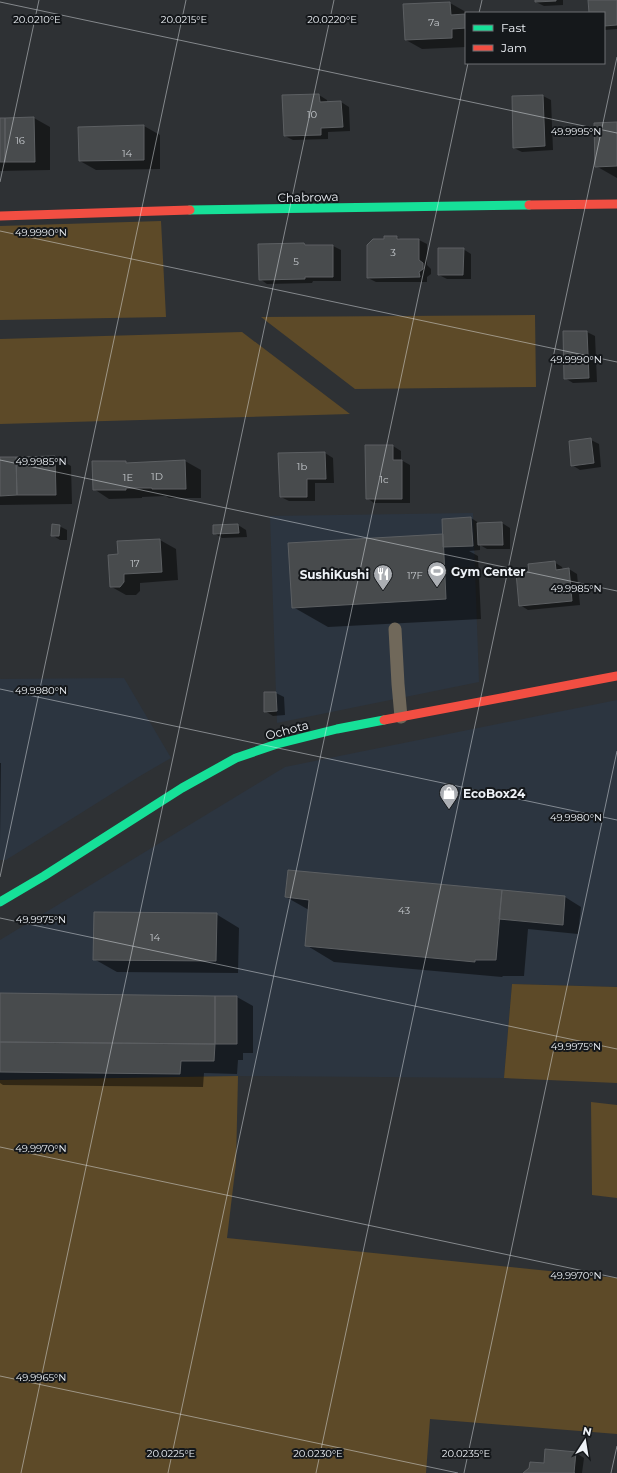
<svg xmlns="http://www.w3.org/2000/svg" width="617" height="1473" font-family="Montserrat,sans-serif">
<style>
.built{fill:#2c3540}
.green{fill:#5d4a28}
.shadow{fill:#0007}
.building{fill:#484b4d;stroke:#5c5f62}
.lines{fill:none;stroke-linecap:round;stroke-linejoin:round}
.lane{stroke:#70685a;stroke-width:13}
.fast{stroke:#16e098;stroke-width:9}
.jam{stroke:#f24e42;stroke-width:9}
.ticks{fill:none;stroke:#eef2f7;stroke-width:1;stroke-opacity:0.45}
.labels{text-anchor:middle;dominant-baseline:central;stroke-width:4;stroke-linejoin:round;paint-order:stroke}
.number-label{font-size:10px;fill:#c4c8cc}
.street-label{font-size:12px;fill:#eef2f7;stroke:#15181b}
.poi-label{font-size:12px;font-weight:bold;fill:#eef2f7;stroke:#15181b;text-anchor:start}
.ticks-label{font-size:10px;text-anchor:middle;fill:#eef2f7;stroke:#15181b;stroke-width:4;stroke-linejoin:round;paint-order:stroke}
</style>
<rect width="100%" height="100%" fill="#2e3134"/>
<path class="built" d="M473 513 479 682 277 723 270 516Z
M124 678 171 758 140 776 6 860H0V679Z
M617 700V987L512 984 504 1078 238 1076 0 1080V940L285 767Z"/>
<path class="green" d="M161 221 166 317 0 320V226Z
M535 315 536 387 355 389 261 317Z
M242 332 350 414 0 424V339Z
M512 984 617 987V1083L504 1078Z
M238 1076 236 1163 227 1238 617 1278V1434L430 1419 426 1473H0V1080Z
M591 1102 617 1105V1198L592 1195Z"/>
<path class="shadow" d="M536 0H563V5L544 6 536 2Z
M589 0H617V29L604 30V13H590Z
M450 3 466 12V47L422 49 406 40 404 5Z
M319 95 327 100V102H341L349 107 350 131 328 132V139L293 140 285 136Z
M543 96 551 100 553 150 522 152 514 148Z
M34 118 50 127V170L0 171V119Z
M617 123V178L596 166Z
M144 126 160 135V169L96 170 80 161Z
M397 237 402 240H419L427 244V265L431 269V274L427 277V282H376L368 278 385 240Z
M304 244 307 246H333L341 250V281H313L312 283 267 284 260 279Z
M463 249 471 254V279H447L439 275Z
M564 332H587L595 336 597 382 573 383 565 378Z
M591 440 599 444 601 467 580 470 572 465Z
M366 446H393L401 451V460L410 465V503H374L367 498Z
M325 453 333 458 334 483H315V501H289L281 497Z
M55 457 71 466 72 504 0 505V458Z
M185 461 201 470V498H169L166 496 142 497V498L109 499 94 489 125 462 128 464Z
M471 518 479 523H502L510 528V549H487L480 545V550L469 551 478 556 481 619 328 627 293 607 442 535Z
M238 525 246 530 247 537 222 538 214 533V526Z
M59 526 67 530V540H60L52 535Z
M160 540 176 549 178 580 140 583V591L136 595H126L110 586 119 555Z
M554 562 562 567 563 570 569 569 577 574 580 605 528 610 520 605 530 573Z
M276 693 284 697 285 715 273 716 265 711Z
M0 763H1L0 841Z
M289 871 565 897 581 907 578 934 528 929 524 976H503L502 977 334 962 306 945 309 910 286 897Z
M216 914 239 928 238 973 117 972 94 959Z
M0 994 237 997 253 1006V1053H243V1060H238L237 1074 204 1073 203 1087 3 1085 0 1083Z
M576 1453 584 1458 582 1473H525Z"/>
<path class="building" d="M535 0H556V1L535 2Z
M588 0H617V25L604 26V13H589Z
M450 2 451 15 465 14 466 28 452 29V38L405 40 403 4Z
M319 94 320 102 341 101 343 127 321 128V135L284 136 282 95Z
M543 95 545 146 513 148 512 96Z
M34 117 35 162H5V118Z
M0 118H5V162H0Z
M617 122V166L595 167 594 123Z
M144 125V160L79 161 78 127Z
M384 236H397V239H419V260L423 263V269L419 272 420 277 367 278V245L373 239H384Z
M304 243 305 245H333V277H305V279L259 280 258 244Z
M438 248H464L463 275H438Z
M563 331H587L589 378 564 379Z
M591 438 594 463 571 466 569 441Z
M365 445H393V460H402V499H366Z
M325 452 326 479H307V497H280L278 453Z
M55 456 56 495H17L16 457Z
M0 457H16L17 495 0 496Z
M185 460 186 489H152V488H126V490H93L92 461H126V463Z
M471 517 473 546 443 547 442 519Z
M502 522 503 545H478L477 523Z
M52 524 60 525 59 536H51Z
M238 524 239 533 213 534V525Z
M443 534 446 599 292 608 288 543Z
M160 539 162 572 124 574V582L120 587H110L108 555 118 554 117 541Z
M555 561 556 570 569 568 572 601 519 606 516 573 529 572 528 564Z
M264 692H276L277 711 264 712Z
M288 870 502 890 496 960H475V962L305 946 309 900 285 897Z
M502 890 565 896 563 925 499 919Z
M94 912 217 913 216 961 93 960Z
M0 993 215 996V1044L0 1042Z
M215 996H237V1044H215Z
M0 1042 215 1044 214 1061H181L180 1074 0 1072Z
M545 1449 576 1452 574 1473H575H523L529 1468 530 1462 544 1463Z"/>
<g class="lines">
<path class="lane" d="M395 629 398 684 401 717"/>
<path class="fast" d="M190 210 529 205
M0 902 44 876 182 788 236 758 277 744 337 729 384 720"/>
<path class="jam" d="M529 205 617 204
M0 216 190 210
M384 720 617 676"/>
</g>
<path class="ticks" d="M0 2 617 133M479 13 482 0M0 182 39 0M0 231 617 362M0 460 617 591M0 689 617 820M0 877 186 0M0 918 617 1049M0 1147 617 1278M0 1376 458 1473M21 1473 334 0M168 1473 468 63M316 1473 617 57M464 1473 617 751M611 1473 617 1446"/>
<defs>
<g id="stadium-pin" transform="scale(1)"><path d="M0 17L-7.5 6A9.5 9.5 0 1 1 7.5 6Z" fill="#abaeb3" stroke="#15181b"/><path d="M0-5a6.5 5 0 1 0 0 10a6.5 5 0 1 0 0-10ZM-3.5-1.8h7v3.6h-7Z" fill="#fff"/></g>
<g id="restaurant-pin" transform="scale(1)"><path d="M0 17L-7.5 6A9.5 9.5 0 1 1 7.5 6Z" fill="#abaeb3" stroke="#15181b"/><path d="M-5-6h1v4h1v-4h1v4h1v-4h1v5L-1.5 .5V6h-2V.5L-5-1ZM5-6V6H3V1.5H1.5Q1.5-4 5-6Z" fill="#fff"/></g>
<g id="shop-pin" transform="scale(1)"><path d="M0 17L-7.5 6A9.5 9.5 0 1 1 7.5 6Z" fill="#abaeb3" stroke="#15181b"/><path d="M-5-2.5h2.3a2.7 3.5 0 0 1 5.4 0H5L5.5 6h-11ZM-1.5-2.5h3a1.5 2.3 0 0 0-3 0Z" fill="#fff"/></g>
</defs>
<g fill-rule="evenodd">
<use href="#stadium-pin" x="437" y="571"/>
<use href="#restaurant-pin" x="383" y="574"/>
<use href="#shop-pin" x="449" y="793"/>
</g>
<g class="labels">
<g class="number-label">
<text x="434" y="22">7a</text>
<text x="312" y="114">10</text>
<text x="20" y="140">16</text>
<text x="127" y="153">14</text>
<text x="393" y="252">3</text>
<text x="296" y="261">5</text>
<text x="302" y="466">1b</text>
<text x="157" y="476">1D</text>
<text x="128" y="477">1E</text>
<text x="384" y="479">1c</text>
<text x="135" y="563">17</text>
<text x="415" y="575">17F</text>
<text x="404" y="910">43</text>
<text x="155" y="937">14</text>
</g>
<g class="street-label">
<text transform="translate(308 197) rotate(-1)">Chabrowa</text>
<text transform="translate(287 730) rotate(-15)">Ochota</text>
</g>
<g class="poi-label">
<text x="451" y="571">Gym Center</text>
<text x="369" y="574" text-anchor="end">SushiKushi</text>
<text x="463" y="793">EcoBox24</text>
</g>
</g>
<g class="ticks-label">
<text x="37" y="23">20.0210°E</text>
<text x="184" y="23">20.0215°E</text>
<text x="332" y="23">20.0220°E</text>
<text x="576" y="135">49.9995°N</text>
<text x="41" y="236">49.9990°N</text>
<text x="576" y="363">49.9990°N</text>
<text x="41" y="465">49.9985°N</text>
<text x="576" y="592">49.9985°N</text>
<text x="41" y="694">49.9980°N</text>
<text x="576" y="821">49.9980°N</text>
<text x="41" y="923">49.9975°N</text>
<text x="576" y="1050">49.9975°N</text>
<text x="41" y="1152">49.9970°N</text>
<text x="576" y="1279">49.9970°N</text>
<text x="41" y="1381">49.9965°N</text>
<text x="171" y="1457">20.0225°E</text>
<text x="318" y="1457">20.0230°E</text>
<text x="466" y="1457">20.0235°E</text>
</g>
<rect x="465" y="12" width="140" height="52" fill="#15181b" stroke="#6c6f73"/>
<rect x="473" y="25" width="20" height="6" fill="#16e098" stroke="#6c6f73"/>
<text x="501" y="32" font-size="12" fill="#eef2f7">Fast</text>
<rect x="473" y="45" width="20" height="6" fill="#f24e42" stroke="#6c6f73"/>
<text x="501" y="52" font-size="12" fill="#eef2f7">Jam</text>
<g transform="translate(585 1441) rotate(12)" stroke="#15181b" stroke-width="3" paint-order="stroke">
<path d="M0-3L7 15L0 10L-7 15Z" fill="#eef2f7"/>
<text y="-6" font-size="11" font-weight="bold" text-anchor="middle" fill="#eef2f7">N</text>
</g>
</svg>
